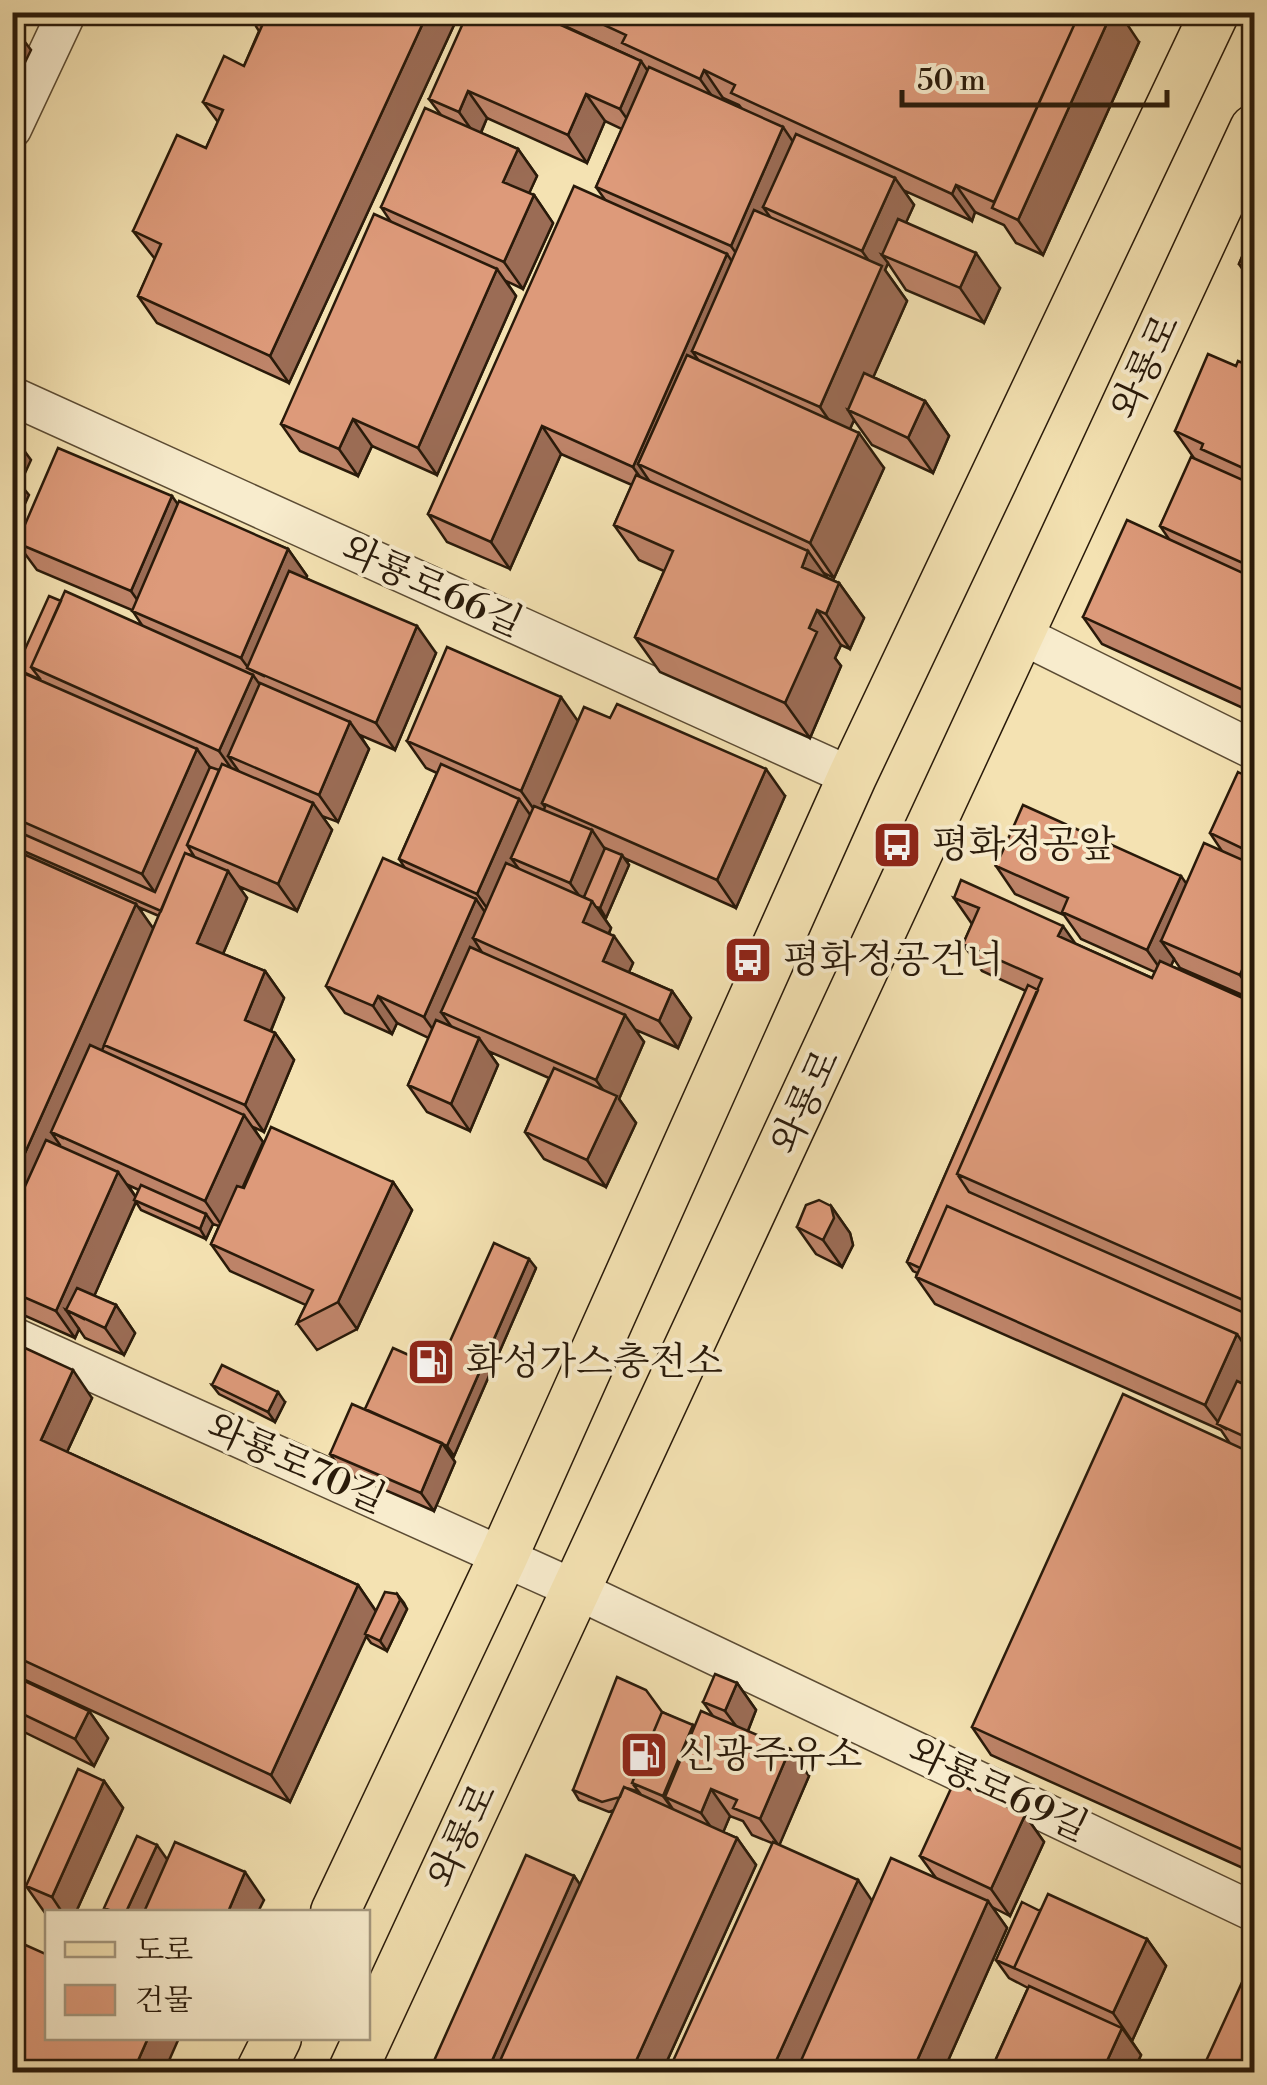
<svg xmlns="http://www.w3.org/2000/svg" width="1267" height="2085" font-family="'Libre Bodoni','Noto Serif KR',serif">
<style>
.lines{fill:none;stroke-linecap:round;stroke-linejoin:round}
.minor-casing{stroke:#5c4c34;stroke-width:41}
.major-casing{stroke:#291a0a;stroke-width:51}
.minor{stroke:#f8eccd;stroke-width:38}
.major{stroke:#f4e2b2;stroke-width:48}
.wall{fill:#be8469;stroke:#291a0a;stroke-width:2.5;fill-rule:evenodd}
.shaded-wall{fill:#9b6c55;stroke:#291a0a;stroke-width:2.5}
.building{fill:#dd9a7a;stroke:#291a0a;stroke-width:2.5}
.labels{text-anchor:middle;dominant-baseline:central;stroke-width:8;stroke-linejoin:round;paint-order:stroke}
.street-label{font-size:38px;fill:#291a0a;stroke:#f8eccd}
.poi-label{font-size:38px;fill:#291a0a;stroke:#f8eccd;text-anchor:start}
</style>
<rect width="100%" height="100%" fill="#f4e2b2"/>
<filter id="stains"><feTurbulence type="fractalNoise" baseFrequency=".002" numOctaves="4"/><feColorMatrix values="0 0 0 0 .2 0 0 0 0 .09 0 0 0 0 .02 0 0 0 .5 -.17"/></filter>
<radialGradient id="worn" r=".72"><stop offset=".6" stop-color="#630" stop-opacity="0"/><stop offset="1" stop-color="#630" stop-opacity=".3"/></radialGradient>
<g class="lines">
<g class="minor-casing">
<path id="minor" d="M12 129 67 12
M12 396 852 777
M1022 635 1254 750
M12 1336 579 1591 1254 1912"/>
</g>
<g class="major-casing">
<path id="major" d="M335 1912 503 1557 852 777 1215 12
M260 2072 277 2038
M352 2072 1254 129"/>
</g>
<use href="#minor" class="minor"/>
<use href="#major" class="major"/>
</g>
<path class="wall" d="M247 12H460L289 383 157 323 138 296 155 259 133 231 206 148 218 122 203 102 244 66 259 31Z
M541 12H1027L1139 42 1043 255 1016 243 1004 225 975 212 972 221 903 190 914 205 906 222 1000 288 984 323 906 290 888 263 885 270 907 301 873 377 925 401 949 436 933 473 872 445 854 420 850 429 884 468 834 578 824 573 827 578 839 583 864 618 850 649 841 645 835 658 841 666 810 738 660 672 635 637 664 571 639 560 614 525 632 485 561 454 510 569 447 542 428 514 606 201 596 187 622 129 605 121 587 163 487 118 481 133 518 149 537 176 529 193 534 195 553 223 523 289 506 281 516 296 437 475 372 446 358 476 300 451 281 424 391 222 381 207 441 115 429 99 632 57 543 16ZM723 98 739 105 742 109 722 100Z
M1254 229V286L1239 264Z
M1236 366 1254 368V713L1102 644 1083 617 1169 539 1160 526 1194 458 1175 431Z
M177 504 288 549 307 576 306 578 436 653 395 750 360 735 369 749 338 822 322 816 332 830 297 911 238 886 247 898 223 954 265 971 284 998 271 1031 275 1033 294 1060 264 1132 253 1127 263 1142 242 1188 393 1182 412 1210 357 1329 317 1350 297 1323 306 1305 230 1271 211 1244 219 1226 213 1224 206 1239 141 1210 136 1202 94 1296 116 1305 135 1333 124 1355 85 1338 79 1329 75 1338 12 1310V633L25 650 61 601 142 625 132 610 37 570 17 543ZM138 907 159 916 153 929ZM128 1185 139 1190 136 1197Z
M578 720 785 796 736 908 624 858 629 865 606 918 603 916 611 928 609 934 633 963 629 972 672 991 691 1018 678 1048 634 1029 644 1042 619 1099 636 1123 606 1187 544 1159 525 1132 549 1078 488 1051 498 1065 470 1131 427 1112 408 1085 429 1038 397 1023 392 1034 345 1013 326 986 405 868 399 859 437 773 426 768 407 741Z
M1254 780V1000L1180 968 1174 959 1171 966 1254 1003V1364L1246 1385 1254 1389V1873L991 1755 972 1727 1229 1442 1221 1430 935 1304 916 1277 917 1273 913 1271 907 1262 1026 991 982 971 963 944 972 924 954 898 1076 944 1152 978 1155 972 1081 939 1064 915 1015 894 996 866 1186 884 1222 851 1210 833Z
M831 1206 850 1233 853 1245 842 1267 816 1254 797 1227Z
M536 1268 454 1456 450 1454 455 1462 434 1511 343 1472 330 1454 365 1409 438 1368Z
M12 1342 92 1398 67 1452 358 1585 376 1611 397 1594 404 1603 407 1609 387 1651 371 1643 366 1636 290 1802 12 1674Z
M212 1385 285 1402 275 1422 219 1394Z
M12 1679 89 1711 108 1738 94 1766 20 1730 12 1720Z
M737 1683 756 1710 748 1731 809 1776 779 1845 872 1901 936 1878 920 1856 1025 1815 1044 1842 1010 1916 992 1907 1007 1928 943 2072 772 1843 752 1835 743 1821 730 1816 723 1832 737 1838 756 1865 662 2072H429L574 1876 580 1885 614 1810 609 1812 579 1800 573 1790 662 1712 694 1727 713 1716 703 1702Z
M104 1781 123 1808 76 1912H48V1914L45 1913 26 1886Z
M1040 1910 1147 1939 1166 1966 1132 2041 1131 2040 1141 2055 1133 2072H992L991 2070 1028 1988 1009 1978 996 1960Z"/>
<path class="shaded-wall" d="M428 12H460L289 383 270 356Z
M1112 12H1119L1139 42 1043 255 1018 220Z
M12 25 31 50 12 89Z
M641 61 660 89 639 136 620 109Z
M704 70 723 98 719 106 700 79Z
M468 91 487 118 478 139 459 112Z
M586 94 605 121 587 163 568 135Z
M783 127 802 155 763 207 773 221 750 273 731 246Z
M518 149 537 176 522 209 503 182Z
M895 178 914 205 890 258 882 255 888 263 885 270 907 301 857 414 848 410 854 420 844 442 820 407 878 274 862 251Z
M956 185 975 212 972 221 952 194Z
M534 195 553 223 523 289 504 262Z
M976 253 1000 288 984 323 960 288Z
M727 254 746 282 692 351 706 371 638 464 654 488 652 494 633 467Z
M497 269 516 296 437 475 418 448Z
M925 401 949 436 933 473 908 438Z
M353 419 372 446 358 476 339 449Z
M542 426 561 454 510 569 491 542Z
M859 433 884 468 834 578 810 543Z
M12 434 31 460 20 484 29 495 19 517 12 508Z
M172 496 191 523 150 618 131 591Z
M288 549 307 576 264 676 249 669 241 658Z
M808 551 833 586 802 567Z
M839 583 864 618 850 649 826 614Z
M817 610 841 645 835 658 841 666 810 738 785 703 809 628Z
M417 626 436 653 395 750 376 723Z
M12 633 25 651 17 669 12 663Z
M253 675 272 702 228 756 240 773 238 778 219 751Z
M561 697 580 724 542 803 545 807 540 818 521 791Z
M350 722 369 749 338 822 319 795Z
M197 749 216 776 161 901 142 874Z
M766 769 785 796 736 908 717 880Z
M519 799 538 826 511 858 519 869 496 921 477 894Z
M313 803 332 830 297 911 278 884Z
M592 830 611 858 593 902 611 928 602 949 583 922V901L570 883Z
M622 855 629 865 606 918 600 908Z
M228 871 247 898 216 970 197 943Z
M1181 876 1200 903 1161 941 1174 959 1166 977 1147 950Z
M476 899 495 927 473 938 483 954 441 1012 451 1026 443 1044 424 1017Z
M136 904 155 931 63 1138 51 1132 60 1145 12 1252V1182Z
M1063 926 1082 953 1058 936Z
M614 936 633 963 622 988 603 961Z
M1254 941V979L1249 977 1254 985V996L1240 975Z
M265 971 284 998 264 1047 245 1020Z
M672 991 691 1018 678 1048 659 1021Z
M378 996 397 1023 392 1034 373 1006Z
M625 1015 644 1042 619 1099 636 1123 606 1187 587 1160 613 1104 596 1080Z
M275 1033 294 1060 264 1132 245 1105Z
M479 1038 498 1065 470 1131 451 1104Z
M244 1115 263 1142 224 1229 205 1201Z
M118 1172 137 1199 84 1319 66 1310 79 1329 75 1338 56 1311Z
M393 1182 412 1210 357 1329 338 1302Z
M831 1206 850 1233 853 1245 842 1267 823 1240Z
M206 1214 213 1224 206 1239 200 1229Z
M529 1259 536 1268 454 1456 447 1446Z
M116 1305 135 1333 124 1355 105 1328Z
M1237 1334 1254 1340V1364L1226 1429 1221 1426 1205 1405Z
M73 1370 92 1398 60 1467 41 1440Z
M278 1392 285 1402 275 1422 268 1412Z
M442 1443 455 1462 434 1511 421 1493Z
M358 1585 377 1613 290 1802 271 1775Z
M397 1594 407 1609 387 1651 380 1641Z
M737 1683 756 1710 745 1738 725 1711Z
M89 1711 108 1738 94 1766 75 1739Z
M693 1725 706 1744 665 1797 676 1814 663 1796Z
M790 1749 809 1776 779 1846 760 1819Z
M104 1781 123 1808 76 1912H62L52 1897Z
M711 1789 730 1816 720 1840 701 1813Z
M1025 1815 1044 1842 1010 1916 991 1889Z
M737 1838 756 1865 662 2072H631Z
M157 1845 176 1872 158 1912H126Z
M245 1872 264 1900 258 1912H228Z
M574 1876 593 1903 518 2072H487Z
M858 1880 877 1908 802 2072H771Z
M988 1901 1007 1928 943 2072H912Z
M1147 1939 1166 1966 1132 2041 1113 2013Z
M1122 2028 1141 2055 1133 2072H1102Z
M148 2038H179L164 2072H133Z"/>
<path class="building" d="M250 12H428L270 356 138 296 161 244 133 231 177 135 206 148 223 110 203 102 224 56 244 66 265 19Z
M468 12H532L641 61 620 109 586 94 568 135 468 91 459 112 429 99Z
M576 12H1027L1032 15 1033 12H1080L994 202 956 185 952 194 731 93 735 85 704 70 700 79 622 43 626 35Z
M1080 12H1112L1018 220 992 208Z
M649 67 783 127 731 246 596 187Z
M425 108 518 149 503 182 534 195 504 262 381 207Z
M796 134 895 178 862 251 763 207Z
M574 186 727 254 633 467 542 426 491 542 428 514Z
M754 210 882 266 820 407 692 351Z
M374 214 497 269 418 448 353 419 339 449 281 424Z
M898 219 976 253 960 288 882 255Z
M1254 229V271L1239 264Z
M1208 354 1236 366 1238 361 1254 368V473L1201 449 1203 444 1175 431Z
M687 355 859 433 810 543 638 464Z
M864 373 925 401 908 438 848 410Z
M58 448 172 496 131 591 17 543Z
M1191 457 1254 485V568L1160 526Z
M636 475 808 551 802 567 839 583 826 614 817 610 809 628 817 632 785 703 635 637 673 551 614 525Z
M179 501 288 549 241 658 132 611Z
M1127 520 1254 578V695L1083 617Z
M289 571 417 626 376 723 247 668Z
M65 591 253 675 219 751 31 667Z
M49 596 61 601 31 667 41 680 16 669Z
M447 647 561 697 521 791 407 741Z
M12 668 197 749 142 874 12 817Z
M260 683 350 722 319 795 228 756Z
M617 704 766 769 717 880 542 803 584 707 610 718Z
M222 764 313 803 278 884 187 845Z
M441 764 519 799 477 894 399 859Z
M210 767 219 770 187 845 194 856 185 853 161 911 12 846V829L155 892Z
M1238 772 1254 780V854L1210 833Z
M1023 805 1181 876 1147 950 1062 912 1068 898 996 866Z
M534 806 592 830 570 883 511 858Z
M1204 843 1254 865V941L1240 975 1161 941Z
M605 848 622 855 600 908 596 907 592 901 584 897Z
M12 849 136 904 12 1182Z
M185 853 228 871 197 943 265 971 245 1020 275 1033 245 1105 104 1045Z
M383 858 476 899 424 1017 378 996 373 1006 326 986Z
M506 863 592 901 583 922 614 936 603 961 672 991 659 1021 473 938Z
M961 880 1063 926 1058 936 1152 978 1160 961 1254 1003V1293L1250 1303 957 1174 1042 979 963 944 979 908 954 898Z
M470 947 625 1015 596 1080 441 1012Z
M1254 964V979L1249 977Z
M1028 985 1038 990 957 1174 969 1192 1254 1317V1340L1249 1352 1237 1334 947 1206 920 1268 907 1262Z
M436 1020 479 1038 451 1104 408 1085Z
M90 1045 244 1115 205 1201 51 1132Z
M554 1068 617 1096 587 1160 525 1132Z
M271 1127 393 1182 338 1302 297 1323 313 1290 211 1244 237 1186 244 1188Z
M46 1140 118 1172 56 1311 12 1292V1215Z
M141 1185 206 1214 200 1229 134 1200Z
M819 1200 831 1206 834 1218 823 1240 797 1227 806 1205Z
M947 1206 1237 1334 1205 1405 916 1277Z
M494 1243 529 1259 447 1446 365 1409 393 1348 438 1368Z
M77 1288 116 1305 105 1328 66 1310Z
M12 1342 73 1370 41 1440 358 1585 271 1775 12 1655Z
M222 1365 278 1392 268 1412 212 1385Z
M1237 1381 1254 1389V1441L1217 1424Z
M1123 1394 1254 1454V1855L972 1727Z
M352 1404 442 1443 421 1493 330 1454Z
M385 1592 397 1594 400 1600 380 1641 365 1634Z
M715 1674 737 1683 725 1711 703 1702Z
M14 1676 89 1711 75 1739 12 1709V1679Z
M617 1677 646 1690 662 1712 632 1783 639 1792 624 1787 620 1797 602 1802 573 1790Z
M701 1711 790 1749 760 1819 733 1808 737 1800 711 1789 701 1813 665 1797Z
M662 1712 693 1725 663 1796 632 1783Z
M78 1769 104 1781 52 1897 26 1886Z
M954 1782 1025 1815 991 1889 920 1856Z
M624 1787 737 1838 631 2072H495Z
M137 1836 157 1845 126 1912H114L104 1908Z
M175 1842 245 1872 228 1912H144Z
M773 1842 858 1880 771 2072H668Z
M526 1855 574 1876 487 2072H429Z
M891 1858 988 1901 912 2072H796Z
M1048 1894 1147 1939 1113 2013 1014 1968Z
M1022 1902 1040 1911 1014 1968 996 1960Z
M12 1939 48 1955V2038H148L133 2072H12Z
M1254 1956V2072H1201Z
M1029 1986 1122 2028 1102 2072H996L991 2070Z
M957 2063 976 2072H952Z"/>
<defs>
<g id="bus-square" transform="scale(2.5)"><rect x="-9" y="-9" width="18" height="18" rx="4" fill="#8f2418" stroke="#f8eccd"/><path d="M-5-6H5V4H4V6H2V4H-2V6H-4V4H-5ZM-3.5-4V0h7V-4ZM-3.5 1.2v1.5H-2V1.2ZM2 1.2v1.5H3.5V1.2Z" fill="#fff"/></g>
<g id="fuel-square" transform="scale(2.5)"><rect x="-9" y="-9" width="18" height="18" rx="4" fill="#8f2418" stroke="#f8eccd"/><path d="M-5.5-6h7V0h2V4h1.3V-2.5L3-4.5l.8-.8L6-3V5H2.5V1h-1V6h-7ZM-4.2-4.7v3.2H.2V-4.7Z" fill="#fff"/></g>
</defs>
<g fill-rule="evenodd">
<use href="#bus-square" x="897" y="845"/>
<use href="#bus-square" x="748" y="960"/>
<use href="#fuel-square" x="431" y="1362"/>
<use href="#fuel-square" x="644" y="1755"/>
</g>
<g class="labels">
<g class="street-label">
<text transform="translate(1146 367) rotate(-65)">와룡로</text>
<text transform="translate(432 587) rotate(24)">와룡로66길</text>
<text transform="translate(806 1102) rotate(-65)">와룡로</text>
<text transform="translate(296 1464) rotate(24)">와룡로70길</text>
<text transform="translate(998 1790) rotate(25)">와룡로69길</text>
<text transform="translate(463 1836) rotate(-65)">와룡로</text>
</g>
<g class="poi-label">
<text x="932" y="845">평화정공앞</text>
<text x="783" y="960">평화정공건너</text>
<text x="466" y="1362">화성가스충전소</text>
<text x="679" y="1755">신광주유소</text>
</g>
</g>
<rect width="1267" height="2085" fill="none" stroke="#f4e2b2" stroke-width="50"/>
<rect x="15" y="15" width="1237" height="2055" fill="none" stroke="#291a0a" stroke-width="5"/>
<rect x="25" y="25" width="1217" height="2035" fill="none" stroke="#291a0a" stroke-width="2.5"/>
<rect x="45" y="1910" width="325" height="130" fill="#f8eccd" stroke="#a5987f" stroke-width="2.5"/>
<rect x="65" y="1942" width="50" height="15" fill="#f4e2b2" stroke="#a5987f" stroke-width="2.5"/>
<text x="135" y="1960" font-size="30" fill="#291a0a">도로</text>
<rect x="65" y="1985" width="50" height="30" fill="#dd9a7a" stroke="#a5987f" stroke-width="2.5"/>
<text x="135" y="2010" font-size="30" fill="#291a0a">건물</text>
<path d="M902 90v15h265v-15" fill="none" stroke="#291a0a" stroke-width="5"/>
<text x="917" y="90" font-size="30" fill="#291a0a" stroke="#f8eccd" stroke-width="8" paint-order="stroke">50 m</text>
<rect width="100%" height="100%" filter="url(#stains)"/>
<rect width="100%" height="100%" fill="url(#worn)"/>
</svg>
